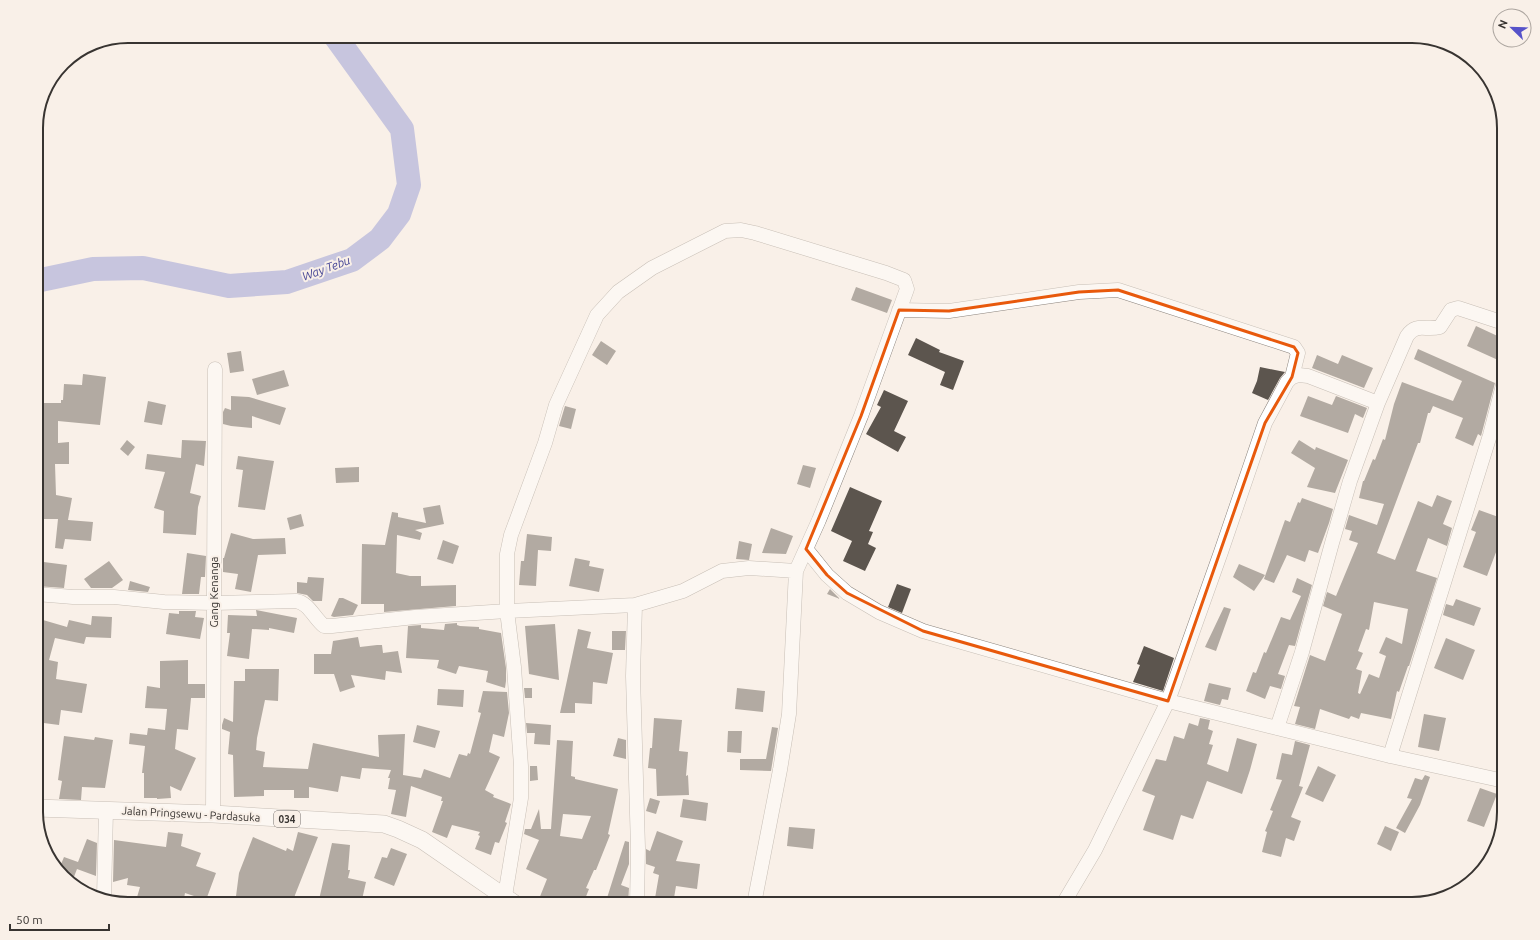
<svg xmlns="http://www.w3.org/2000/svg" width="1540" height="940" font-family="Ubuntu,sans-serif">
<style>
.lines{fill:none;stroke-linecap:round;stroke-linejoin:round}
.river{stroke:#8b91d2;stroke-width:24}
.building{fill:#5c554e;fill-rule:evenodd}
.minor-casing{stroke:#8b837c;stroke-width:15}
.major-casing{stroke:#8b837c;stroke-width:18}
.minor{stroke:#fff;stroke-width:14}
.major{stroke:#fff;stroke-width:17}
.marked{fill:none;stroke:#e8590c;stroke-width:3;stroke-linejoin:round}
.labels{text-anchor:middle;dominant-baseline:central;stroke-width:4;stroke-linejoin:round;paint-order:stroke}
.shield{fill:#f9f0e8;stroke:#726c68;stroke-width:1}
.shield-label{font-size:10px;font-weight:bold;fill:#383431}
.street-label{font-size:11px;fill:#383431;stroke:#f9f0e8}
.water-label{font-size:12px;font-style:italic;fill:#484897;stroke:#f9f0e8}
.rim{fill:none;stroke:#383431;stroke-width:2}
</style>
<rect width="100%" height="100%" fill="#f9f0e8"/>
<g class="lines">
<path class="river" d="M36 281 93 269 143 268 229 286 287 282 352 260 380 239 399 214 409 185 402 129 335 36"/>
</g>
<path class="building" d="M856 287 892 300 887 313 851 300Z
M1476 326 1504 339V347L1498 360 1467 346Z
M916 338 940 350 939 352 964 361 953 390 940 385 945 372 908 355Z
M601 341 616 351 607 365 592 355Z
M1418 349 1495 383 1481 436 1478 434 1473 446 1455 438 1463 418 1433 406 1430 413H1428L1420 443H1418L1377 553 1395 560 1418 501 1432 507 1437 495 1452 501 1443 524 1452 528 1447 546 1428 538 1416 571 1437 578 1409 666H1408L1399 692 1397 691 1391 719 1361 713 1359 719 1351 716 1349 719 1320 709 1315 729 1295 724 1300 707 1294 706 1310 655 1325 661 1342 614 1323 606 1327 592 1336 596 1358 543 1349 540 1352 531 1345 529 1349 515 1377 525 1384 504 1359 498 1363 481H1364L1373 459 1375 460 1383 439 1385 440 1394 404 1402 382 1453 401 1462 381 1414 359ZM1374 602 1408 609 1402 644 1386 637 1379 653 1386 656 1379 678 1369 674 1360 694 1358 693 1362 671 1356 669 1363 653 1358 651 1366 629 1369 630Z
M241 351 244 371 230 373 227 353Z
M1317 355 1338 364 1342 355 1373 368 1364 388 1312 368Z
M1260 367 1285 372 1280 378 1268 400 1252 393 1257 381Z
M284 370 289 386 257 395 252 379Z
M83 374 106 377 100 425 58 421V443L69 442V464H55L56 495 72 498 68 520 93 522 91 541 65 539 63 549 55 548 58 519H36V403H61V400H63L64 384 82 385Z
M884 390 908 401 894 431 906 437 898 452 866 434 881 407 877 405Z
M231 396 249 397 286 408 280 425 252 416V428L231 426 223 424V412L225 408 231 410Z
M1308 396 1332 405 1336 396 1367 408 1363 418 1355 414 1348 433 1300 416Z
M148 401 166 405 162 425 144 422Z
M565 406 576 409 571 429 559 426Z
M127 440 135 447 128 456 120 449Z
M182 440 206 441 204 466 196 464 190 493 201 496 198 507 196 535 163 533 164 511 154 508 165 472 145 469 147 454 181 458Z
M1299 440 1315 450 1316 447 1348 460 1335 493 1307 487 1315 468 1291 453Z
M238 456 274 461 265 510 238 507 243 470 236 469Z
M803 465 816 468 810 488 797 484Z
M359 467V482L336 483 335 468Z
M850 487 882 501 869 531 873 532 868 544 876 548 865 571 843 561 852 541 831 531Z
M1302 498 1333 509 1329 523 1318 553 1309 550 1305 562 1287 555 1274 583 1264 579 1285 520 1290 522 1298 502 1300 503Z
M440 505 444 524 415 530 422 533 420 540 397 535 396 573 410 576H421V586L456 585V606L384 612V604H361L362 544 385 545 392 512 398 513V517L426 523 423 508Z
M1479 510 1504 519V531L1487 576 1463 567 1476 532 1471 530Z
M301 514 304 526 290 530 287 518Z
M771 528 793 536 786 554 762 553Z
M231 533 253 539 285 538 286 554 258 555 251 592 235 589 238 574 223 572V558H224Z
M527 534 552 537 551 551 538 550 536 586 519 585 521 561H524Z
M443 540 459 546 453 564 437 559Z
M739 541 752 544 749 560 736 559Z
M187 553 206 556 205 577H201L199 594H182Z
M575 558 590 561 589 566 604 569 599 592 569 586Z
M36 561 67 565 64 588 36 586Z
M109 561 123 580 112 588H91L84 579Z
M1239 564 1265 575 1254 591 1233 577Z
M308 577 324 578 322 601H313L307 595 297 593V582L307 583Z
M1297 578 1312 585 1295 646 1289 645 1278 674 1285 676 1281 689 1270 686 1265 699 1246 691 1253 672 1256 673 1264 652 1266 653 1281 617 1290 620 1301 596 1292 592Z
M130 581 150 587 148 592 128 590Z
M897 584 911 589 902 613 888 607Z
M830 589 840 599 827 594Z
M339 598H343L358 605 353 615 334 617 331 616Z
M1456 599 1481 608 1474 626 1443 615 1446 604 1453 606Z
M1224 607 1231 609 1216 651 1205 647Z
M256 610 297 618 294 633 269 628V630L252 629 249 659 227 656 230 633H227L228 615 257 616Z
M179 611H196L195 617 204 618 200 639 166 634 169 613 179 614Z
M92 616 112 617 111 638 86 637 84 644 55 638 49 660 58 662 56 679 87 684 82 713 61 710 59 725 36 722V623L43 624V620L67 627 69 620 91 625Z
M457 623V625L460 626 479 627V629L501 633 506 668V681L505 688 486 682 488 671 459 666 456 674 437 668 439 660 406 658 408 626 421 625V628L444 630 445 624Z
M555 624 559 680 529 674 525 626Z
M578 629 591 632 587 648 613 653 607 684 593 682 592 704 575 703V713H560Z
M612 631H626L625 650H612Z
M358 637 360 647 377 645H382L383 653 398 651 402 673 386 671 385 680 351 675 355 687 340 692 334 674H314V654H331L333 641Z
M1446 638 1475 650 1463 680 1434 668Z
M1144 646 1174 658 1163 691 1133 682 1140 665 1137 664Z
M188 660V684H205V698H191L188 730 177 729 175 749 196 758 181 791 170 786 171 798 157 799V798H144V773H142L145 746 129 744 130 733 147 735 148 728 165 730 167 709 145 708 147 686 160 688V661Z
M245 669H279L278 701 265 700 257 738 256 750 265 752 263 767 308 769 313 743 379 757 378 735 405 734 403 775 421 778 424 769 450 778 459 754 467 756 468 753 470 754 481 713 478 712 483 691 507 692 509 713 504 737 493 734 489 752 500 757 485 790 494 795 493 797 511 804 505 822 507 823 499 843 495 842 491 855 475 849 480 836 478 835 480 832 452 825 447 838 432 832 443 801H441L442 797 411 786 406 817 391 814 396 790 388 789 390 778H388L391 770 362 768 360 779 341 776 338 792 309 787V798H294V790H264V796L234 797 233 755 228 754 230 732 222 729V725L224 718 233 722 234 681H245Z
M1209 683 1231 688 1228 700 1222 699 1220 705 1204 701Z
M524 688H532V698H525Z
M737 688 765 691 763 712 735 709Z
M438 689 464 690 463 707 437 705Z
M1424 714 1446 718 1439 751 1418 747Z
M654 718 682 720 679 751 688 752 686 776 688 775 689 795 657 796 656 769 648 768 650 748H652Z
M1200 718 1210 720 1208 729 1213 731 1209 744 1213 745 1207 764 1228 772 1237 738 1257 744 1250 770 1242 794 1207 781 1193 819 1181 815 1173 840 1143 830 1155 796 1142 791 1156 759 1166 761 1174 736 1184 739 1189 723 1198 726Z
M526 723 551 725 550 745 534 744 535 733H527Z
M417 725 440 731 435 748 413 742Z
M772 727 778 728 771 771 740 770V759H766Z
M728 731H742L741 753 727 752Z
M64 736 94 740 95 737 113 740 105 788 82 787 81 800 59 799 62 781 58 780Z
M618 738 626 740V759L613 756Z
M557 740 573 741 571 776 575 777V779L618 789 608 834 610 835 596 870H594L586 888 589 889 583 904H537L547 879 526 869 539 840 524 834 525 829H531L539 809 541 829H551ZM563 814 591 816 582 839 560 836Z
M1295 741 1310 745 1299 786 1303 787 1291 817 1301 821 1294 841 1286 838 1281 857 1262 852 1267 832 1265 831 1273 811 1270 810 1282 780 1276 779 1282 753 1292 755Z
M530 766H537L538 780 530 781Z
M1318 766 1336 775 1323 802 1305 794Z
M1425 775 1430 777 1420 805 1405 833 1396 828 1412 799 1407 798 1415 778 1422 780Z
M1480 788 1497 794 1484 827 1467 821Z
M650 798 660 801 656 814 646 811Z
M683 799 708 803 706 821 680 817Z
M1385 826 1399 832 1391 851 1377 844Z
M789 827 815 829 813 849 787 846Z
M657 831 683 841 676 861 700 864 697 889 676 886 673 904H654L659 875 653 873 655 867 646 864V849L650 851Z
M168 832 183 834 181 846 201 853 196 866 216 873 206 900 185 893 183 904H135L140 887 127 885 128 878 113 882 114 840 166 847Z
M298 832 318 837 295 895 293 904H235L239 873 253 837 286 851 287 848 293 851Z
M87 839 97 843 96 876 77 869 72 882 59 869 64 857 78 862Z
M625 841 629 842V864L621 885 629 888 628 904 607 898Z
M332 843 350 845 348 870H350L348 878 366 882 361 904 338 899 337 904H318Z
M391 848 407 854 394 886 374 878 382 857 387 858Z"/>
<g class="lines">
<g class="minor-casing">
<path id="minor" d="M899 310 949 311 1079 292 1118 290 1294 347 1298 353 1292 377 1287 382 1265 423 1221 552 1168 701 1095 850 1063 904
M1292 377 1299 375 1308 376 1378 403
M806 549 827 575 847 593 879 612 923 631 1168 701 1390 756 1504 781
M36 594 73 597H114L164 602 214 603 296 601C309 603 314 618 324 626H332L415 617 507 611 635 605 683 591 722 571 749 568 796 571
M635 605 633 676 638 848 637 904
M1277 728 1302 652 1332 543 1350 481 1378 403 1407 336C1417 322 1425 331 1440 327L1451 310 1458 308 1504 323
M1390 756 1490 435 1504 381
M213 814 215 369
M505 896 521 798V766L514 667 507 611V554L511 535 545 443 556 405 597 315 618 292 652 268 725 231 741 230 755 233 886 273 904 280 907 289 861 416 819 520 796 571 789 714 780 770 754 904
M104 897 106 810"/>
</g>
<g class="major-casing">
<path id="major" d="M36 808 213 814 384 824 398 829 422 840 515 904"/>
</g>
<use href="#minor" class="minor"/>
<use href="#major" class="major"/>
</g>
<path d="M0 0H1540V940H0ZM1118 290 1294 347 1298 353 1292 377 1265 423 1168 701 923 631 847 593 827 575 806 549 861 416 899 310 949 311 1079 292Z" fill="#f9f0e8" fill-opacity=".55" fill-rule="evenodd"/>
<path class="marked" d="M1118 290 1294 347 1298 353 1292 377 1265 423 1168 701 923 631 847 593 827 575 806 549 861 416 899 310 949 311 1079 292Z"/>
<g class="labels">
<rect class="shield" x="274" y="811" width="26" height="16" rx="3"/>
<g class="shield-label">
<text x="287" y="819">034</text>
</g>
<g class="street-label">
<text transform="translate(214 592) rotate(-90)">Gang Kenanga</text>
<text transform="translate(191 814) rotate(3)">Jalan Pringsewu - Pardasuka</text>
</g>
<g class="water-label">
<text transform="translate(326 268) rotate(-20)">Way Tebu</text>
</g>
</g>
<path d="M0 0H1540V940H0ZM128 43H1412A85 85 0 0 1 1497 128V812A85 85 0 0 1 1412 897H128A85 85 0 0 1 43 812V128A85 85 0 0 1 128 43Z" fill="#f9f0e8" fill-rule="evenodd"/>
<path class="rim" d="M128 43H1412A85 85 0 0 1 1497 128V812A85 85 0 0 1 1412 897H128A85 85 0 0 1 43 812V128A85 85 0 0 1 128 43Z"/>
<g transform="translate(1512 28) rotate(293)"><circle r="19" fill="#f9f0e8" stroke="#aca59f"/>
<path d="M0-3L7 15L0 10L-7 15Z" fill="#5652c9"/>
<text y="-6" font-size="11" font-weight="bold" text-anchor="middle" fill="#383431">N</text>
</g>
<path d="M10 924v6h99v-6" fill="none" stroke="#383431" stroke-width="2"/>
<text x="16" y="924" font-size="12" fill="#383431" stroke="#f9f0e8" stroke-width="3" paint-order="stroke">50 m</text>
</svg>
